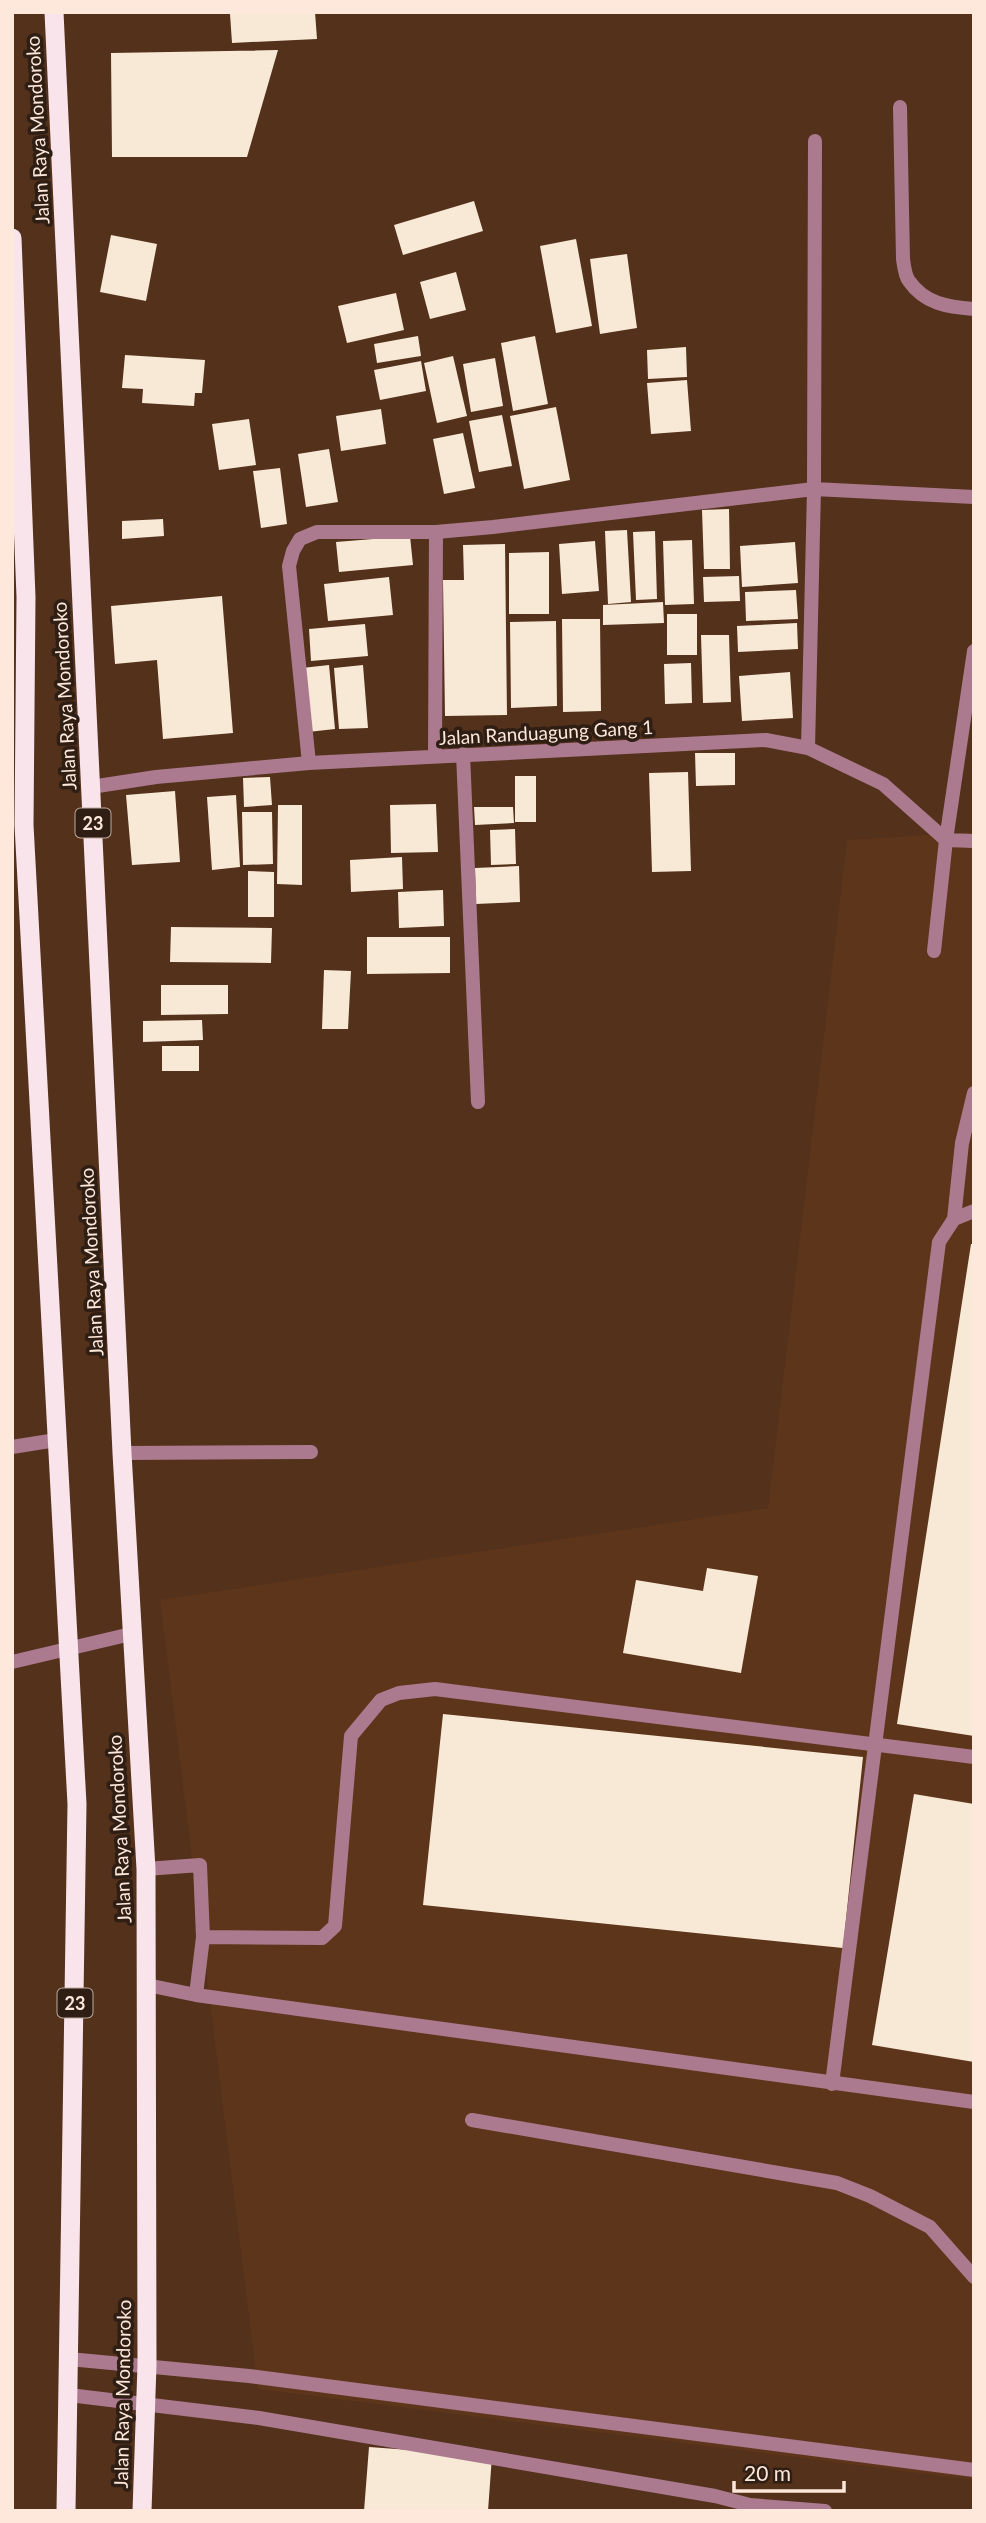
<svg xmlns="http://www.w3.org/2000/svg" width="986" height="2523" font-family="Lato,sans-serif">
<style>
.built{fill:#5d351a}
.building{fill:#f8e8d6}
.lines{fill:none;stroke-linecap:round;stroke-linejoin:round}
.service{stroke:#ac7a8f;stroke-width:14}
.minor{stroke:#ac7a8f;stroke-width:14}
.trunk{stroke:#f9e4ec;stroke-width:19}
.labels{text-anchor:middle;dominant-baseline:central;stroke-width:7;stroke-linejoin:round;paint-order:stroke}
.shield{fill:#2e1e14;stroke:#c0ab9f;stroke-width:2}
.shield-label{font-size:18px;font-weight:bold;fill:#fee8db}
.street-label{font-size:19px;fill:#fee8db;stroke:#2e1e14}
</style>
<rect width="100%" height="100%" fill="#53311b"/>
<path class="built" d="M974 832V2480L258 2389 160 1600 768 1508 847 840Z"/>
<path class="building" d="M264 12H315L317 39 232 43 230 14Z
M278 50 247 157H112L111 53Z
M474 201 483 231 403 255 394 225Z
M111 235 157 244 146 301 100 292Z
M576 239 592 326 556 333 540 246Z
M627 254 637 328 600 334 590 259Z
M456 272 466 310 430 319 420 282Z
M396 293 404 330 347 343 338 306Z
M418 336 421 356 377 363 374 344Z
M535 336 548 404 513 411 501 343Z
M686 347 687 377 648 379 647 350Z
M125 355 205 360 202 393H195L194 406 142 403 143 389 122 388Z
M453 356 467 416 437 423 424 363Z
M495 358 503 406 471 412 463 364Z
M421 361 426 391 380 400 374 370Z
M687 380 691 431 651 434 647 383Z
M556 407 570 480 524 489 510 416Z
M381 409 386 444 341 451 336 416Z
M502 415 512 466 479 472 469 421Z
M249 419 256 465 219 470 212 424Z
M463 433 475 488 444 494 433 439Z
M329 449 338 502 306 507 298 454Z
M280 468 287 524 261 528 253 471Z
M729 509 730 569H704L702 510Z
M163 519 164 536 122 539V521Z
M627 530 631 602 608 604 605 531Z
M655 531 657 599 636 600 633 532Z
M410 536 413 565 339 572 336 542Z
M692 540 694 604 665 605 663 541Z
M595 541 599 591 562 594 559 544Z
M795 542 798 583 742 587 740 546Z
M505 544 507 715 445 716 443 580H464L463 545Z
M549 552V614H509V553Z
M739 576 740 601 704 602 703 577Z
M389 577 393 615 328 621 324 584Z
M796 590 798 619 746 621 745 592Z
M222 596 233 733 163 739 157 660 115 664 111 606Z
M663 602 664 623 603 625V605Z
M667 614H697V655H667Z
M562 619H600L601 711 563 712Z
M556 621 557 706 511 708 510 622Z
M797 623 798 649 738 652 737 626Z
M365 624 368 656 311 661 309 629Z
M701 635H729L731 702 703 703Z
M691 663 692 703 665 704 664 664Z
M329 665 335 729 308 732 302 668Z
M363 665 368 728 339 729 334 668Z
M790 672 793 718 742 721 739 676Z
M695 753H735V785L696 786Z
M688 772 691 871 652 872 649 773Z
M515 776H536V822H515Z
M270 777 272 805 244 807 243 778Z
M175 791 180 862 132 865 126 795Z
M236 795 240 867 212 870 207 797Z
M436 804 438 852 391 853 390 805Z
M278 805H302V885L277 884Z
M474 807H513L514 823 475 825Z
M242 812H272L273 864 243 865Z
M515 829 516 864 491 865 490 830Z
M402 857 403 889 351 892 350 860Z
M519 866 520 902 476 904 475 868Z
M248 871 274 872V917H248Z
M443 890 444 926 399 928 398 892Z
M171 927 272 928 271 963 170 962Z
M367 937H450V973L367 974Z
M324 970 351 971 348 1029H322Z
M161 985H228V1014L161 1015Z
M202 1020 203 1040 143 1042V1021Z
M162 1046H199V1071H162Z
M971 1244H974V1736L897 1724Z
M707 1568 758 1576 741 1673 623 1653 636 1580 703 1591Z
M443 1714 863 1757 843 1948 423 1905Z
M914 1794 974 1804V2062L872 2045Z
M369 2447 492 2456 488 2511H364Z"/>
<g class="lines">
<path class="service" d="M954 1219 962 1143 974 1093
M122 1453 311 1452
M146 1869 200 1865 203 1937 196 1995
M203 1937 322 1938 335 1926 351 1736 381 1700 399 1693 435 1689 974 1757
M147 1985 196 1995 974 2102
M832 2084 939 1242 954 1219 974 1211
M472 2120 837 2183 870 2196 930 2227 974 2277
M69 2359 249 2376 974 2470"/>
<path class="minor" d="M900 107 903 259C904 266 905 276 909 281 925 304 948 307 974 309
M808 748 814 489 815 141
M463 754 478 1102
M435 756 436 532
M309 763 289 566 293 551 300 539 317 532H436L493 527 814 489 974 497
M91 787 156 777 309 763 766 740 808 748 883 784 946 840 974 841
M934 951 946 840 974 651
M12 1447 56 1440
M12 1662 131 1634
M69 2395 259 2418 715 2496 750 2505 825 2511"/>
<path class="trunk" d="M54 12 122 1453 146 1869 147 2365 142 2511
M12 238 26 597 24 825 77 1804 66 2511"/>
</g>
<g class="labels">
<g class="shield">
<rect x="75.5" y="808.5" width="35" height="29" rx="5"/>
<rect x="57.5" y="1988.5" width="35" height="29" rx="5"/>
</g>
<g class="shield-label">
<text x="93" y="823">23</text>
<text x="75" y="2003">23</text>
</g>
<g class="street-label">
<text transform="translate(37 130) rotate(-93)">Jalan Raya Mondoroko</text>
<text transform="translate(64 696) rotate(-93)">Jalan Raya Mondoroko</text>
<text transform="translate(546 732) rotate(-3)">Jalan Randuagung Gang 1</text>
<text transform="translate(91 1262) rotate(-93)">Jalan Raya Mondoroko</text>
<text transform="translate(119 1829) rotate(-93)">Jalan Raya Mondoroko</text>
<text transform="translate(122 2394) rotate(-89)">Jalan Raya Mondoroko</text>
</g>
</g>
<rect width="986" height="2523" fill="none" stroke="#fee8db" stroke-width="28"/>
<path d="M734 2481v10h110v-10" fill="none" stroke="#fee8db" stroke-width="3.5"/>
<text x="744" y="2481" font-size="21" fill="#fee8db" stroke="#2e1e14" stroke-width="5" paint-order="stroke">20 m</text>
</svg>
